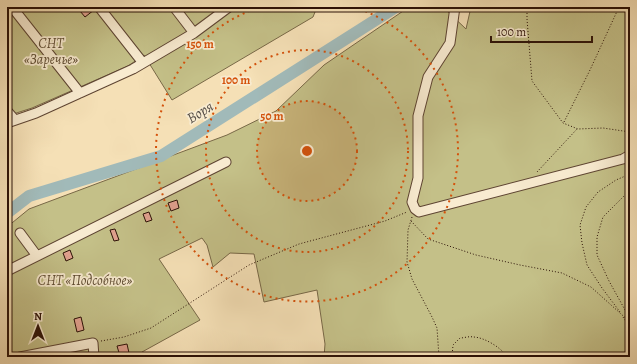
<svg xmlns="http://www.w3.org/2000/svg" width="637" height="364" font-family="Alegreya,serif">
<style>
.green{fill:#c4c088;stroke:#786847}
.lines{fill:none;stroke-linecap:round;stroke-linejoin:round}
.river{stroke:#a1bab9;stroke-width:12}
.building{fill:#e2a290;stroke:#2b1006}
.minor-casing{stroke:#5e4432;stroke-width:11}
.path{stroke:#2b1006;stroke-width:1;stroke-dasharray:1 2;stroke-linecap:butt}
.minor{stroke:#f8ebd0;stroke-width:9}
.ring{fill:none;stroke:#d5520b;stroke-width:2;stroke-dasharray:2 4}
.labels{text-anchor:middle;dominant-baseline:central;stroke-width:3.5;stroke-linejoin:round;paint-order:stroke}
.park-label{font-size:14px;font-style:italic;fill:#614e34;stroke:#f8ebd0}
.water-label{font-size:15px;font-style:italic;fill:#544c45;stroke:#f8ebd0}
.centre{fill:#d5520b;stroke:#f8ebd0;stroke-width:2}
.ring-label{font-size:12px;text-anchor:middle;font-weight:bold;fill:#d5520b;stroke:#f8ebd0;stroke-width:3.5;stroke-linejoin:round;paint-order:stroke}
</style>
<rect width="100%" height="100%" fill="#f5e0b6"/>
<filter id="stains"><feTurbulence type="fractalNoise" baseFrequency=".005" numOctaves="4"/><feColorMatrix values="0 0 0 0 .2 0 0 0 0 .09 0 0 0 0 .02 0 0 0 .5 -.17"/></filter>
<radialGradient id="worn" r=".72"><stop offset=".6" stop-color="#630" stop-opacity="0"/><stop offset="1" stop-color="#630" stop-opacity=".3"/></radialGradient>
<path class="green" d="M7 7H317L313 17 172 100 144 55 128 66 32 108 7 116Z
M409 7H445V9L466 29 471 7H630V357H324L325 344 317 290 264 302 254 254 230 253 213 267 207 245 202 238 159 259 200 320 142 352 140 357H7V227L29 209 227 135 276 111 324 65Z"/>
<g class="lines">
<path class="river" d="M7 213 29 196 161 156 396 7"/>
</g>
<path class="building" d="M85 7H93L94 10 85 17 80 11Z
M177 200 179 208 171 211 168 203Z
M149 212 152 220 146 222 143 214Z
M115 229 119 240 114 241 110 230Z
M70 250 73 258 66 261 63 253Z
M81 317 84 330 77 332 74 319Z
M127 344 129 353 120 356 117 346Z"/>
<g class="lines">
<g class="minor-casing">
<path id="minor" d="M12 7 80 93
M99 7 143 63
M174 7 194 33
M455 7 450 43 428 77 418 116V178L412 202 415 209 419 212 623 159 630 155
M7 111 15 120
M7 123 36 113 133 69 194 33 229 7
M20 233 37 256
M7 271 226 162
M20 357 93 343 94 357"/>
</g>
<path class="path" d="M527 7V19L532 81 563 123 578 129 603 128 630 132
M564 122 590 70 619 7
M537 172 577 129
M630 190 603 217 597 237V255L609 281 630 319
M412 217 408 230 407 262 412 279 432 317 437 328 439 357
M411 221 428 239 476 255 520 265 562 273 591 287 630 322
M620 312 602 288 587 265 582 243 580 225 586 207 598 192 616 180 630 174
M623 317 630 328
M101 341 124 337 151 328 249 265 299 244 385 221 407 212
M452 357 453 345 460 338C464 338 469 336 473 337 484 337 502 348 507 357"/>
<use href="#minor" class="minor"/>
</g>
<circle cx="307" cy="151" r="50" fill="#d5520b" fill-opacity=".12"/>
<g class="ring">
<circle cx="307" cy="151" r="50"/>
<circle cx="307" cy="151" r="101"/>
<path d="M354 7A151 151 0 1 1 260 7"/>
</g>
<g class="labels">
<g class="park-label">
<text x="51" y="43">СНТ<tspan x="51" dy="16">«Заречье»</tspan></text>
<text x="85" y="280">СНТ «Подсобное»</text>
</g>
<g class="water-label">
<text transform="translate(200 112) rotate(-32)">Воря</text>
</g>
</g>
<circle cx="307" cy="151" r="6" class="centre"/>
<g class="ring-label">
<text x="200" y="48">150 m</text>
<text x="236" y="84">100 m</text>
<text x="272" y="120">50 m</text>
</g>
<rect width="637" height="364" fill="none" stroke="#f5e0b6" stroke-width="24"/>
<rect x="8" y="8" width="621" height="348" fill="none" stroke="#2b1006" stroke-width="2"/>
<rect x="12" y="12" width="613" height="340" fill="none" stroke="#2b1006"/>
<g transform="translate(38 326)" stroke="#f8ebd0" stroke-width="3" paint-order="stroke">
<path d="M0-3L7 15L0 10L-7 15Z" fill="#2b1006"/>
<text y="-6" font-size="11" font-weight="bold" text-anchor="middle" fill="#2b1006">N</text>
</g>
<path d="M491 36v6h101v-6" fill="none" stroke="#2b1006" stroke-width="2"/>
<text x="497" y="36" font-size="12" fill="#2b1006" stroke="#f8ebd0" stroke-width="3" paint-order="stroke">100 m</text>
<rect width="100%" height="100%" filter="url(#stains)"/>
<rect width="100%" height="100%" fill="url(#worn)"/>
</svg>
